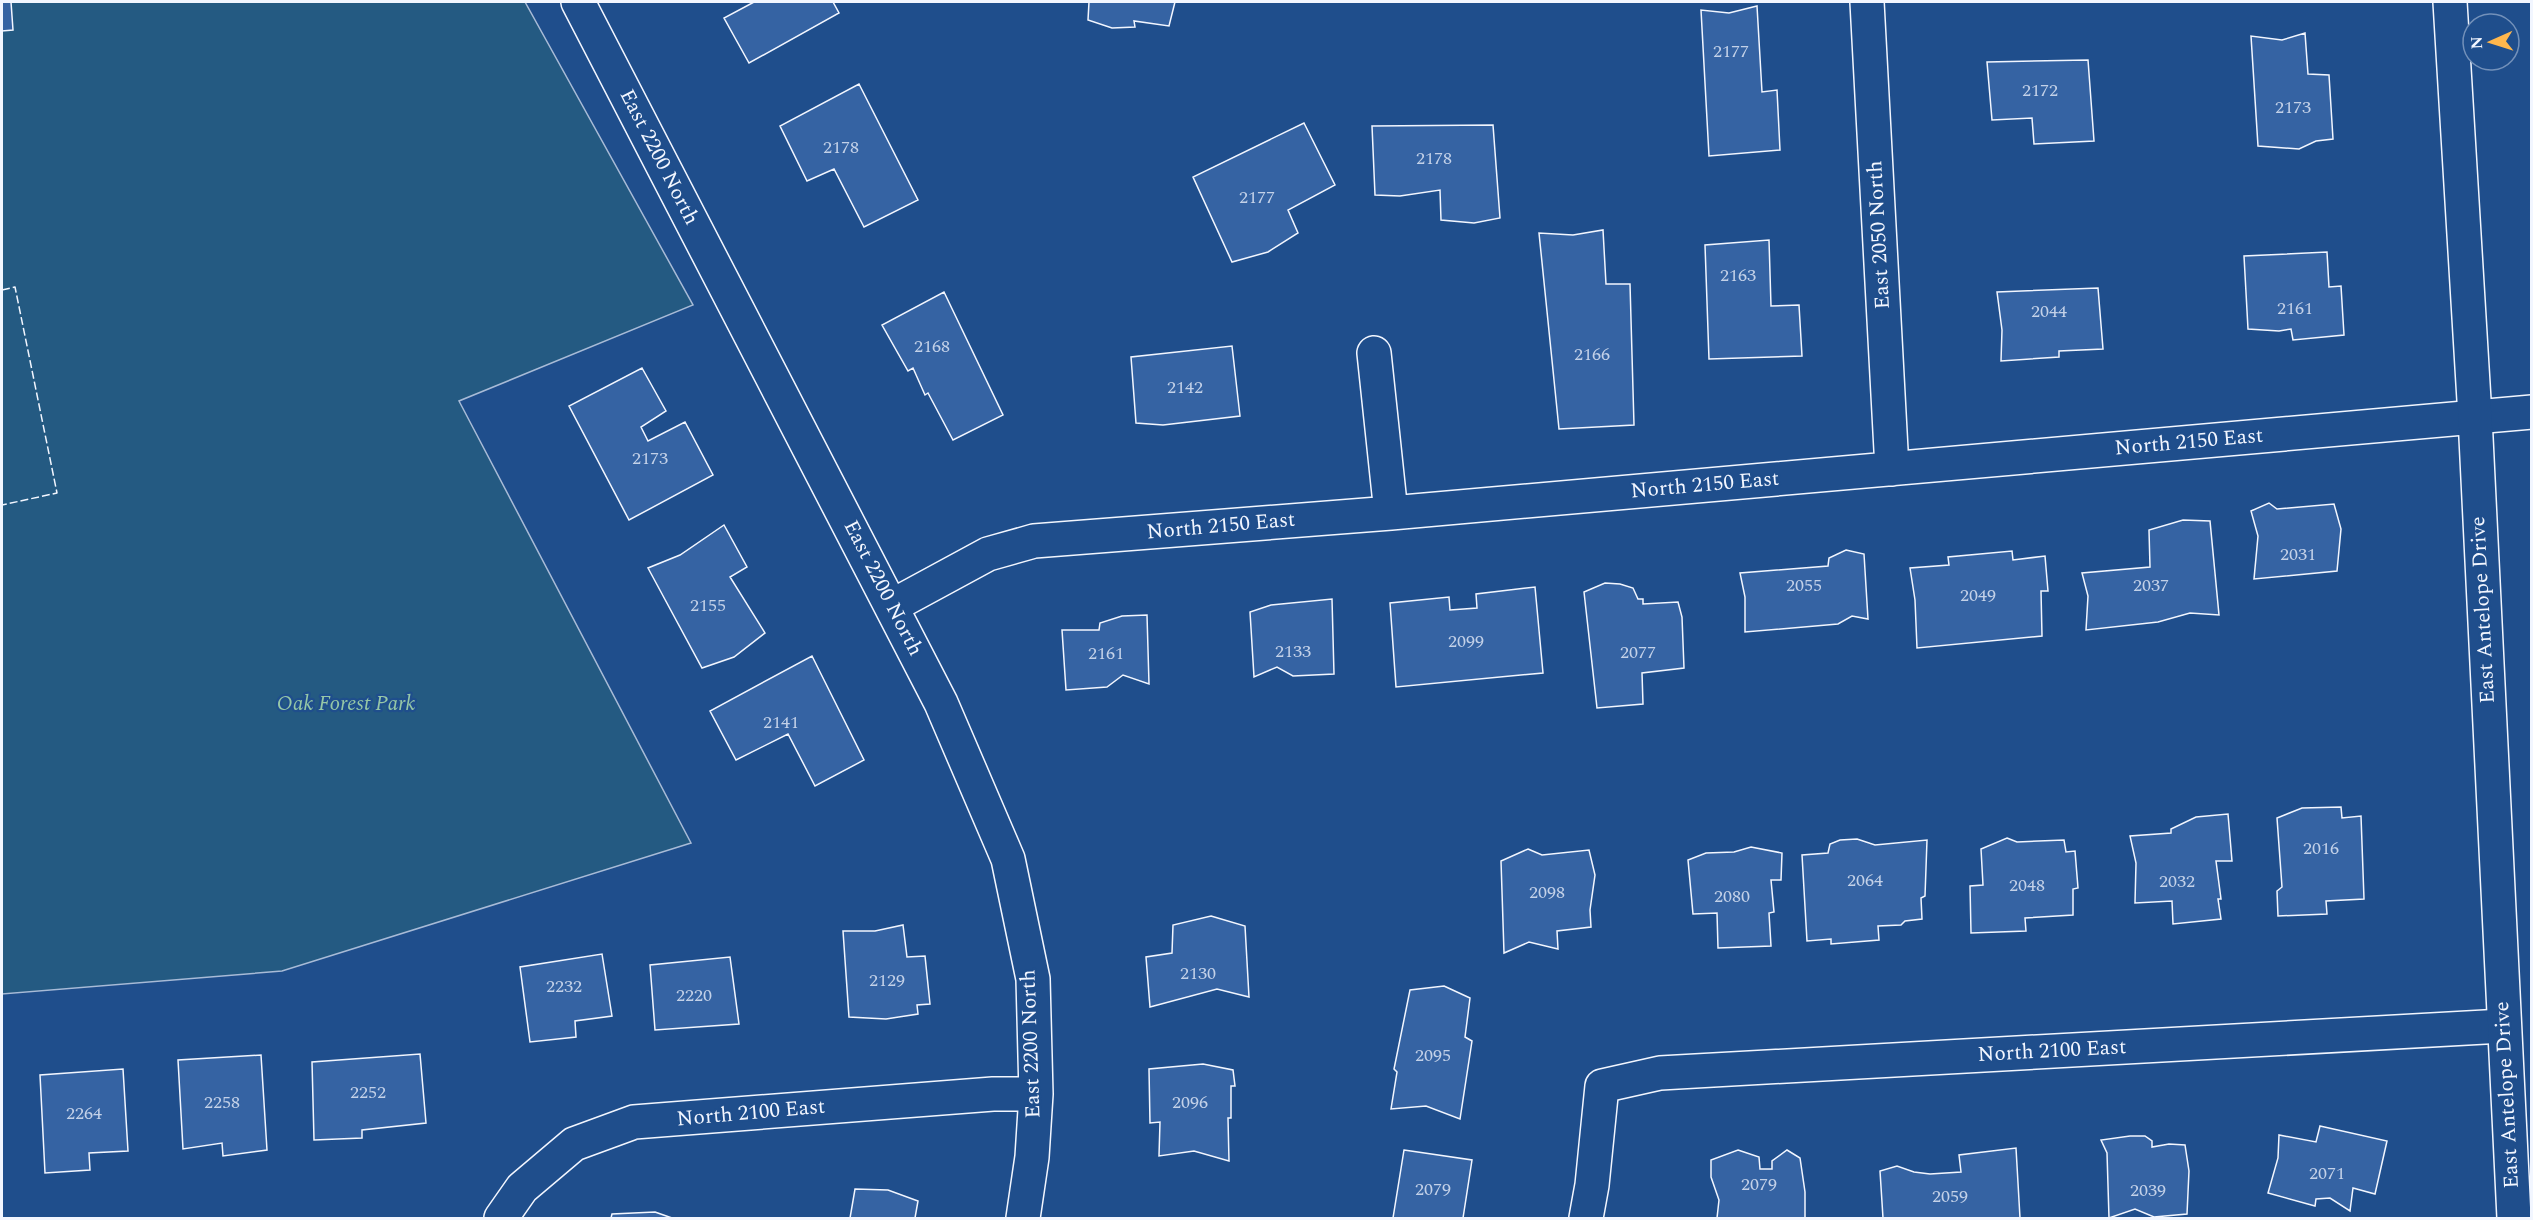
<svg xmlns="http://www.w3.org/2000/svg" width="2533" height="1220" font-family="Spectral,serif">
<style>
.green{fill:#245a82;stroke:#a8bbd7;stroke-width:1.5}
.building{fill:#3563a3;stroke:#f2f6ff;stroke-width:1.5}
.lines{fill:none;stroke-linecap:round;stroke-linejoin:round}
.minor-casing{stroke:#f2f6ff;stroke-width:36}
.secondary-casing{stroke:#f2f6ff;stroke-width:36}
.minor{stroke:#1f4e8c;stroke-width:33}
.secondary{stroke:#1f4e8c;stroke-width:33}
.fence{stroke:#f2f6ff;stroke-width:1.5;stroke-dasharray:8 3;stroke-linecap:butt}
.labels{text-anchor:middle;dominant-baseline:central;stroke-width:4.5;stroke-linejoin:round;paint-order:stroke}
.number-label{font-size:18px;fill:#c3d1e8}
.street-label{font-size:21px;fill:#f2f6ff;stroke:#1f4e8c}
.park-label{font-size:21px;font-style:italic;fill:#97c8a6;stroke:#1f4e8c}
</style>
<rect width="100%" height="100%" fill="#1f4e8c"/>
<path class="green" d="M2 2H525L693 305 459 401 691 843 282 971 2 994Z"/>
<path class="building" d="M2 2H11L13 30 2 31Z
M754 2H833L839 13 749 63 724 18Z
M1089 2H1175L1169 26 1134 21 1135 27 1112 28 1088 20Z
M1757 6 1762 92 1777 90 1780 150 1709 156 1701 10 1729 13Z
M2305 33 2308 74 2329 75 2333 139 2316 141 2299 149 2258 146 2251 36 2282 40Z
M2088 60 2094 141 2034 144 2032 118 1992 120 1987 62Z
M859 84 918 200 864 227 834 169 807 181 780 126Z
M1304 123 1335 185 1288 210 1298 233 1268 252 1232 262 1193 177Z
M1493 125 1500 218 1474 223 1441 220 1440 190 1400 196 1375 195 1372 126Z
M1603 230 1606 284H1630L1634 425 1559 429 1539 233 1573 235Z
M1769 240 1771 306 1799 305 1802 356 1709 359 1705 245Z
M2327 252 2329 287 2341 286 2344 335 2293 340 2291 329 2279 331 2248 329 2244 256Z
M2098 288 2103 349 2059 351V357L2001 361 2002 330 1997 292Z
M944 292 1003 415 953 440 928 393 925 395 913 368 908 371 882 325Z
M1232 346 1240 416 1163 425 1136 423 1131 357Z
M642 368 666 411 641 427 648 441 685 422 713 475 629 520 569 406Z
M2269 503 2277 509 2334 504 2341 529 2337 571 2254 579 2258 536 2251 511Z
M2183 520 2210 521 2219 615 2190 613 2158 622 2086 630 2088 596 2082 573 2150 567 2149 530Z
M724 525 747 567 730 577 765 633 734 657 702 668 648 568 680 555Z
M1846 550 1864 554 1868 619 1852 616 1838 624 1745 632V597L1740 573 1828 566 1829 558Z
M2012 551 2013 560 2045 556 2048 591H2041L2042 636 1917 648 1915 600 1910 568 1949 565 1948 557Z
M1605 583 1620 584 1633 588 1638 599H1643V604L1678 602 1682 617 1684 668 1642 673 1643 704 1597 708 1584 592Z
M1535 587 1543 673 1396 687 1390 603 1449 597 1450 610 1477 608 1476 594Z
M1332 599 1334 674 1293 676 1277 667 1254 677 1250 612 1271 605Z
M1147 615 1149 684 1123 675 1107 687 1066 690 1062 630H1099L1100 623 1122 616Z
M812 656 864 760 815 786 788 734 736 760 710 711Z
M2341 807 2342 818 2361 816 2364 899 2326 901 2327 914 2278 916 2277 891 2282 887 2277 818 2302 808Z
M2228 814 2232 861H2216L2221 899H2218L2221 919 2173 924 2172 901 2135 903 2136 863 2130 836 2171 833V829L2196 817Z
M2007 838 2017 842 2064 840 2066 852 2075 851 2078 888 2073 889V915L2025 918 2026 931 1971 933 1970 886 1983 885 1981 849Z
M1857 839 1875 845 1927 840 1925 896 1921 898 1922 919 1905 921 1901 925 1878 926 1879 940 1831 944V939L1807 941 1802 855 1828 853 1830 844 1840 840Z
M1751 847 1782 853 1781 880H1771L1774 912 1769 913 1771 946 1718 948 1717 913 1693 914 1688 860 1706 853 1734 852Z
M1528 849 1542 855 1589 850 1595 875 1590 910 1591 927 1557 931 1558 949 1529 942 1504 953 1501 861Z
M1211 916 1245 926 1249 997 1217 989 1150 1007 1146 957 1172 953 1173 925Z
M903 925 907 957 925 956 930 1004 917 1005 918 1014 886 1019 849 1017 843 931H875Z
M602 954 612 1016 575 1021 576 1037 530 1042 520 967Z
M730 957 739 1024 655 1030 650 965Z
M1444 986 1470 998 1465 1037 1472 1041 1460 1119 1426 1106 1391 1109 1397 1072 1394 1069 1410 990Z
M420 1054 426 1123 362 1130V1138L314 1140 312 1062Z
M261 1055 267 1150 223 1156 222 1143 183 1149 178 1060Z
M1203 1064 1233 1070 1235 1086H1231V1118H1228L1229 1161 1194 1151 1159 1156 1160 1122 1150 1123 1149 1069Z
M123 1069 128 1151 89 1153 90 1170 45 1173 40 1075Z
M2320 1126 2387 1141 2375 1194 2353 1188 2350 1211 2330 1198 2316 1199 2315 1206 2268 1193 2278 1158 2279 1135 2316 1142Z
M2130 1136H2145L2152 1141V1147L2169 1144 2185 1145 2189 1171 2187 1214 2154 1217 2135 1209 2109 1218 2107 1153 2101 1140Z
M2016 1148 2020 1218H1883L1880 1171 1897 1166 1914 1172 1930 1174 1961 1172 1959 1155Z
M1404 1150 1472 1160 1463 1218H1393Z
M1738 1150 1759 1157 1760 1169H1772V1161L1787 1150 1800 1158 1805 1192V1218H1717L1719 1200 1711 1177V1160Z
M855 1189 888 1190 918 1201 915 1218H850Z
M655 1212 672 1218H611L612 1214Z"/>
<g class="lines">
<g class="minor-casing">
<path id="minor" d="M578 2 941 703 1008 859 1033 979 1036 1094 1032 1157 1023 1218
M1867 2 1892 469
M1374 353 1391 513
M892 606 988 554 1034 541 1391 513 2532 412
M501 1218 522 1188 574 1144 634 1122 993 1094H1036
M1586 1218 1592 1185 1602 1086 1660 1073 2503 1026"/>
</g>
<g class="secondary-casing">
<path id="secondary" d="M2450 2 2475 417 2514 1218"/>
</g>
<use href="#minor" class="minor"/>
<use href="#secondary" class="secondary"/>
<path class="fence" d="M2 290 15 287 57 493 2 505"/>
</g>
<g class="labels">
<g class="number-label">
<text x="1731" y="51">2177</text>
<text x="2040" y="90">2172</text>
<text x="2293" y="107">2173</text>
<text x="841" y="147">2178</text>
<text x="1434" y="158">2178</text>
<text x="1257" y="197">2177</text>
<text x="1738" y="275">2163</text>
<text x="2295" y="308">2161</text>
<text x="2049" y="311">2044</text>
<text x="932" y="346">2168</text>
<text x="1592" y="354">2166</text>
<text x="1185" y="387">2142</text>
<text x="650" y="458">2173</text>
<text x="2298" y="554">2031</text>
<text x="1804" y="585">2055</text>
<text x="2151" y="585">2037</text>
<text x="1978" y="595">2049</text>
<text x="708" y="605">2155</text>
<text x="1466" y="641">2099</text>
<text x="1293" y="651">2133</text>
<text x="1638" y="652">2077</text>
<text x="1106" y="653">2161</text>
<text x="781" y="722">2141</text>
<text x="2321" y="848">2016</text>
<text x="1865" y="880">2064</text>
<text x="2177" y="881">2032</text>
<text x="2027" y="885">2048</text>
<text x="1547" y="892">2098</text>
<text x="1732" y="896">2080</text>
<text x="1198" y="973">2130</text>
<text x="887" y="980">2129</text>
<text x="564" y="986">2232</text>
<text x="694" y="995">2220</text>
<text x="1433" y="1055">2095</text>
<text x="368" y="1092">2252</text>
<text x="222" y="1102">2258</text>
<text x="1190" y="1102">2096</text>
<text x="84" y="1113">2264</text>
<text x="2327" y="1173">2071</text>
<text x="1759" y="1184">2079</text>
<text x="1433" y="1189">2079</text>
<text x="2148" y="1190">2039</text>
<text x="1950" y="1196">2059</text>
</g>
<g class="street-label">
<text transform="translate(659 157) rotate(63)">East 2200 North</text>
<text transform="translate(1879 235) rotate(-93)">East 2050 North</text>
<text transform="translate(2189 442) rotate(-5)">North 2150 East</text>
<text transform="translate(1705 485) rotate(-5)">North 2150 East</text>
<text transform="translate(1221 526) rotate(-5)">North 2150 East</text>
<text transform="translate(883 588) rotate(63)">East 2200 North</text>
<text transform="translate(2483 610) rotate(-93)">East Antelope Drive</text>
<text transform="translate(1031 1044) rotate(-92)">East 2200 North</text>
<text transform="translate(2052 1051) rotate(-3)">North 2100 East</text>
<text transform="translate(2507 1095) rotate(-93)">East Antelope Drive</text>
<text transform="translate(751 1113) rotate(-5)">North 2100 East</text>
</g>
<g class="park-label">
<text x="346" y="704">Oak Forest Park</text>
</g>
</g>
<rect width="2533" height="1220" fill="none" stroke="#f2f6ff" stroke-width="6"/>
<g transform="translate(2491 42) rotate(267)"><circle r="28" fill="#1f4e8c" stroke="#7391ba" stroke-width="1.5"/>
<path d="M0-4.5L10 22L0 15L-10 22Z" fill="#ffb74d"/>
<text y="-9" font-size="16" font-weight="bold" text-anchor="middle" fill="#f2f6ff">N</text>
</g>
</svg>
